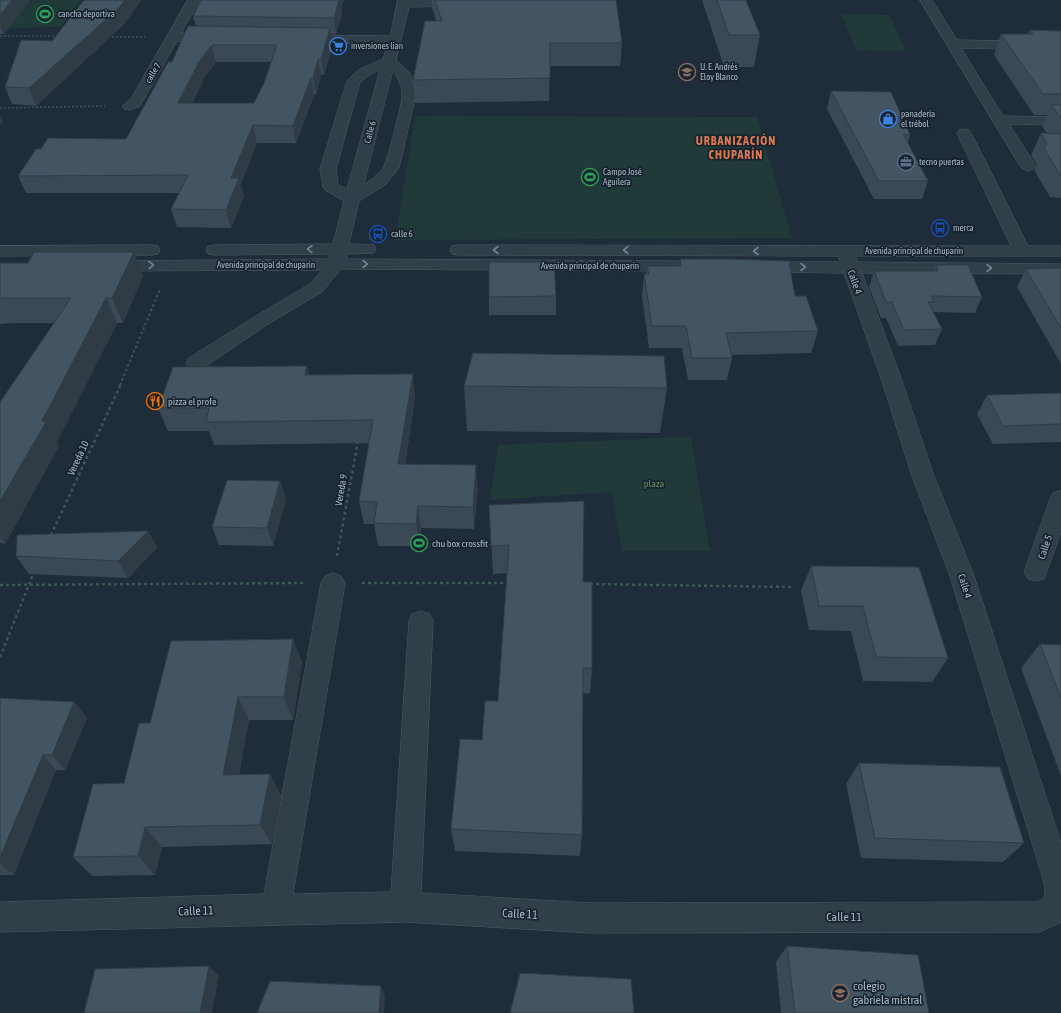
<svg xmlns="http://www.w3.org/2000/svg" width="1061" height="1013" font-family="'Asap Condensed',sans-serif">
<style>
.green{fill:#203a39}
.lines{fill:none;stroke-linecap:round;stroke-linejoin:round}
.minor-casing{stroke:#4f5c67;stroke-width:1}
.path-far2{stroke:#3d5656;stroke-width:1.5;stroke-dasharray:2 2;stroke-linecap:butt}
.path-far1{stroke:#3d5656;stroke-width:2;stroke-dasharray:2.5 2.5;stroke-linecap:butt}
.path{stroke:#3d5656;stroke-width:2.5;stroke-dasharray:3 3;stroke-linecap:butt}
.minor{fill:#313f49;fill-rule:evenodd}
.wall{fill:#3a4955;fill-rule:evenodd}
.shaded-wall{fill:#2f3c45}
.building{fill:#435563;stroke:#2f3c45;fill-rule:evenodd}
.oneway{stroke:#74828e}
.labels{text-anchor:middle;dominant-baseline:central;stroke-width:3.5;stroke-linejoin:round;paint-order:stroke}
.far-poi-label{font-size:9px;fill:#abb9c6;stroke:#17232d;text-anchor:start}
.far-street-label{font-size:9px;fill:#abb9c6;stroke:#17232d}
.street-label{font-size:10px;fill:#abb9c6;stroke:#17232d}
.poi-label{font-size:10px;fill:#abb9c6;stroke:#17232d;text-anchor:start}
.park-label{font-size:10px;fill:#619866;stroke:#17232d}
.far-district-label{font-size:12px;font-weight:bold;letter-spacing:1px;fill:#dd7950;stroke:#17232d}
.near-street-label{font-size:12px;fill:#abb9c6;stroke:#17232d}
.near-poi-label{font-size:12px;fill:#abb9c6;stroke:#17232d;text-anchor:start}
</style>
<rect width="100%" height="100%" fill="#1e2d39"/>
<path class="green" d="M32 0H80L61 27 7 28Z
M841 14 889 15 906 51 856 50Z
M415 116 757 117 792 238 395 240Z
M691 437 710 551H622L611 492 490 500 498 445Z"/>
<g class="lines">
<g class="minor-casing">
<path id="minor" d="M188 0H200L181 33 214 34 219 35 220 38 219 41 214 42 177 41 140 106 129 110 124 109 122 106 130 100Z
M398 0H467L468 2 466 5 462 6 409 7 396 60 410 73 416 94 399 168 385 185 359 201 349 244 374 245 376 249 374 253 347 254 346 259 677 261 683 262 686 266 683 270 677 271 341 269 322 292 268 324 203 368 196 369 189 368 186 363 189 358 256 316 310 284 323 270 109 271 103 270 100 266 103 262 109 261 329 259 330 254 214 255 208 254 206 250 208 246 214 245 333 244 344 201 325 190 323 187 320 169 347 81 358 70 383 59 388 44 303 43 298 42 297 39 298 36 303 35 390 36ZM380 70 347 189 338 185 336 169 360 82 368 76ZM393 71C398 76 402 87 402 94 403 103 388 157 384 166 380 174 371 180 364 185Z
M920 0H932L957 40 1061 42V50L961 48 1003 116 1061 117V125L1009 124 1036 166 1033 169 1028 171 1023 169 1020 166Z
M964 129 969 130 971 133 1028 246H1061V256H855L858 262 1061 264V274L862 273 902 381 934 476 974 576 1061 843V922L1040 932 590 933 405 922 0 932V902L264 894 321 583 325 576 333 573 341 576 345 583 293 894 391 892 409 621 412 614 421 611 430 614 433 621 421 893 590 903 1037 902 1045 898V885L950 576 912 476 882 381 844 273 759 272 753 271 750 267 753 263 759 262H841L838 256 458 255 452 254 450 250 452 246 458 245 1011 246 957 133 959 130Z
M152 245 158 246 160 250 158 254 152 255 0 256V246Z
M1061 491V532L1044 579 1036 581 1028 579 1024 572 1050 499 1053 493Z"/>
</g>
<path class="path-far2" d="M0 36H57
M108 37H145
M0 108 105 106"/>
<path class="path-far1" d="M120 385 160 289"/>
<path class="path" d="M51 535 121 384
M337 556 358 441
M362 583H509
M590 584 791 587
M0 585 303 583
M0 657 34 572"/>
<use href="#minor" class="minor"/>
</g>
<path class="wall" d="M0 0 4 34H0Z
M141 0 124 24 36 106 12 104 5 87 52 41Z
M201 0H344L341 9 342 14 336 34H331L333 45 324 75H321L316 95H314L296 143H257L241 184 244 196 231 228 177 227 171 209 179 193H26L18 176 41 149 126 139 172 62 196 26 193 16ZM216 62H271L264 83 254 103H192L203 81V79Z
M432 0H616L622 43 620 66H550L549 101 415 103 413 80 436 21 432 8Z
M702 0H746L760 35 754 67H724Z
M1030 30 1061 31V198L1050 197 1034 170 1037 165 1031 155 1041 133 1047 134 1042 126 1047 115H1034L994 55 1001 34H1028Z
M831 91 910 135 908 143 928 181 922 199H874L827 109Z
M680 259 795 296 818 331 811 353 731 355 732 358 727 380H688L682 348H649L642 296 644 274H646L647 266H679Z
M0 263 143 276 123 323H117L57 442 59 446 5 544 0 543V402L54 323H13L0 324Z
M936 265 982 297 975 313 933 312 942 329 935 345 898 346 886 318H881L869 287 874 271H934Z
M1061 268V364L1017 287 1026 269Z
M556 296V315H489V297Z
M307 366 309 375 415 397 405 464 478 488 474 529 421 528 419 546H378L374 524H364L359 501 369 443 214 445 209 431H168L158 408Z
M464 386 667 388 660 433 467 431Z
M1061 393V442L993 444 977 414 987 395Z
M280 481 286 499 273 546 219 545 212 527Z
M489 505 583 582 592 668 590 694 583 693 582 835 580 856 455 851 451 829 482 740 498 701 507 573 493 574Z
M148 531 157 548 128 578 29 574 16 556Z
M811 566 948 658 932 682 863 681 851 631 809 630 801 591Z
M293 639 302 663 293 720H249L239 774H270L281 795 272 844 162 847 155 875 92 876 73 857 124 783Z
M1040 644 1061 645V776L1021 668Z
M0 698 74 702 87 718 65 770H56L14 875H0Z
M859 763 1024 843 1003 862 861 858 846 784Z
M787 946 929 1013H781L776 962Z"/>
<path class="shaded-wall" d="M12 0H31L4 34 0 26V15Z
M125 0H141L124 24 36 106 29 88Z
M337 0H344L341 9 342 14 336 34 334 18Z
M330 28 333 45 324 75 321 59Z
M212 45 216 62 203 79V81L183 120 178 103 197 64Z
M318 59 321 75 316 95 313 78Z
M311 78 314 95 296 143 293 126Z
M0 115 3 121 0 125Z
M253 125 257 143 241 184 244 196 231 228 226 210 231 178Z
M134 252 143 276 123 323 112 298Z
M106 298 117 323 57 442 59 446 5 544 0 536V501Z
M307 366 313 389 305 375Z
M413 374 415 397 402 487 398 464Z
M476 465 478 488 474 529 473 507Z
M280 481 286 499 273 546 267 528Z
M418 506 421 528 419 546 416 524Z
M148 531 157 548 128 578 118 561Z
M293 639 302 663 293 720 284 697Z
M238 697 249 720 235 796 223 775Z
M74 702 87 718 65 770 52 755Z
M43 755 56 770 14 875 0 864V857Z
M270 774 281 795 272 844 260 825Z
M145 827 162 847 155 875 138 856Z
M209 966 219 976 212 1013H200Z
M381 986 385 996 384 1013H379Z"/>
<path class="building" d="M0 0H12L0 15Z
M84 0H125L119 8 29 88 5 87 21 40 52 41Z
M201 0H339L334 18 193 16Z
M435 0H616L622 43H550V78L413 80 425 21H442Z
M717 0H746L760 35H729Z
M188 26 330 28 321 59H318L313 78H311L293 126 253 125 231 178H239L226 210 171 209 188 175 18 176 36 149H41L48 138 126 139 168 62H172ZM212 45H277L264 83 254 103H178L198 64H197Z
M1030 30 1061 31V94H1043L1001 34H1033Z
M831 91 891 92 910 135 903 134 928 181H879Z
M1051 105H1061V118Z
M1041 133 1061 134V175H1060L1044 148 1047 144Z
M34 252H134L112 298H106L42 421 46 422 0 501V402L71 298H0V263H28Z
M680 259H729L789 261 795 296H806L818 331 726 333 732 358H692L686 326H652L644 274H649L647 266H681Z
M489 262H554L556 296 489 297Z
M936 265H968L982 297 931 296 934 302H928L942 329 904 330 892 302H886L874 271H938Z
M1061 268V328L1026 269Z
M473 353 664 356 667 388 464 386Z
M307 366 305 375 413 374 398 464 476 465 473 507 418 506 416 524 374 523 377 502 359 501 373 420 206 422 209 408H158L173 367Z
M1061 393V424L1003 426 987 395Z
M227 480 280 481 267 528 212 527Z
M584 501 583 582H592V668H583L582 835 451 829 460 739 482 740 485 701H498L509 545 491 546 489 505Z
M148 531 118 561 16 556 17 535Z
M811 566 919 567 948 658 876 657 863 606H819Z
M293 639 284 697H238L223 775 270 774 260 825 145 827 138 856 73 857 93 784 124 783 139 723H150L171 641Z
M1040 644 1061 645V698Z
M0 698 74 702 52 755H43L0 857Z
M859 763 1000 767 1024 843 875 838Z
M787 946 918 955 929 1013H795Z
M209 966 200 1013H84L95 969Z
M520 973 631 979 634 1013H510Z
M270 981 381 986 379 1013H257Z"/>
<defs><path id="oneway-chevron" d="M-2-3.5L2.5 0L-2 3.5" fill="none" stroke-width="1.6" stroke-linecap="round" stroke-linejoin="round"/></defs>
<g class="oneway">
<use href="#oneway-chevron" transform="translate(310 249) rotate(-179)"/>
<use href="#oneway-chevron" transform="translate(496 250) rotate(-180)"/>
<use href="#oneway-chevron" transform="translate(626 250) rotate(-180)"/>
<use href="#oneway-chevron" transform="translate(756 251) rotate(-180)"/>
<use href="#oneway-chevron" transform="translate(365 264)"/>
<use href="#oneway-chevron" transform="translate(151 265) rotate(-1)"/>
<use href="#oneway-chevron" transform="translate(803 267)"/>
<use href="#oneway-chevron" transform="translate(989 268)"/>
</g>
<defs>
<g id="stadium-ring" transform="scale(0.9)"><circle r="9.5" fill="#17232d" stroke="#2e9e5b" stroke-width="1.5"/><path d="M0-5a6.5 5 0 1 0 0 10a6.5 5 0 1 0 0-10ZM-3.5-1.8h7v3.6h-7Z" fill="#2e9e5b"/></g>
<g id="supermarket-ring" transform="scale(0.9)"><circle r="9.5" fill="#17232d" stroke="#3f7fe0" stroke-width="1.5"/><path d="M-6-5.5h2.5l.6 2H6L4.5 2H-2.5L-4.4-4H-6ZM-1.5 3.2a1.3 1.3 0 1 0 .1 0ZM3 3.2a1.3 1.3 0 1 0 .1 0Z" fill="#3f7fe0"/></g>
<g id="school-ring" transform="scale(0.9)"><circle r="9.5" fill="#17232d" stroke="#8d6e63" stroke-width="1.5"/><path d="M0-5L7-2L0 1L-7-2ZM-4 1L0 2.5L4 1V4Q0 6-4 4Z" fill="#8d6e63"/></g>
<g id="shop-ring" transform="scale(0.9)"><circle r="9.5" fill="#17232d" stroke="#3f7fe0" stroke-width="1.5"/><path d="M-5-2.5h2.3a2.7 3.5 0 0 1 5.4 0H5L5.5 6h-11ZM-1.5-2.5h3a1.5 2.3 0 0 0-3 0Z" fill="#3f7fe0"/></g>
<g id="office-ring" transform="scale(0.9)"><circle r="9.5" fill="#17232d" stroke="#5c6f8a" stroke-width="1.5"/><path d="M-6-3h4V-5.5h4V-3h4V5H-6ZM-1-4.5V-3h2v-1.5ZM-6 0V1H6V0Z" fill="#5c6f8a"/></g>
<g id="bus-ring" transform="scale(0.9)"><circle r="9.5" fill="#17232d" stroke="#1a4fb4" stroke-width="1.5"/><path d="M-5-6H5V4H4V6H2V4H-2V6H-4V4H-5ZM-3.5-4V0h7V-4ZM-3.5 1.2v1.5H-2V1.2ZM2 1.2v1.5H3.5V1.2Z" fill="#1a4fb4"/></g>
<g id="restaurant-ring" transform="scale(0.9)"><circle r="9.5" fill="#17232d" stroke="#e8710a" stroke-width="1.5"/><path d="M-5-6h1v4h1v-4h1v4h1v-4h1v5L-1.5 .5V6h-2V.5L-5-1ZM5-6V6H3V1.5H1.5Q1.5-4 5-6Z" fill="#e8710a"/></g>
</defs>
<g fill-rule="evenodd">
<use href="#stadium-ring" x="45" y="14"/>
<use href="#supermarket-ring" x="338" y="46"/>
<use href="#school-ring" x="687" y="72"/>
<use href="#shop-ring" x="888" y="119"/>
<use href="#office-ring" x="906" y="162"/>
<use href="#stadium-ring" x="590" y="177"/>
<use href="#bus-ring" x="940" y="228"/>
<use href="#bus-ring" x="378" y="234"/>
<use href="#restaurant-ring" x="155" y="401"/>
<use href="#stadium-ring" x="419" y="543"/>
<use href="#school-ring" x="840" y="993"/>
</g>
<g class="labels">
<g class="far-poi-label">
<text x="58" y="14">cancha deportiva</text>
<text x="351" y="46">inversiones lian</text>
<text x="700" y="67">U. E. Andrés<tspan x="700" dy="10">Eloy Blanco</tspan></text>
<text x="901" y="114">panadería<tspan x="901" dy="10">el trébol</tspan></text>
<text x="919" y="162">tecno puertas</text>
<text x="603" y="172">Campo José<tspan x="603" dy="10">Aguilera</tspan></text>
<text x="953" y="228">merca</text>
<text x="391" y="234">calle 6</text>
</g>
<g class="far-street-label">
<text transform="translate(153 73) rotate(-60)">calle 7</text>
<text transform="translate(370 132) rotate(-75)">Calle 6</text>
<text x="914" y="251">Avenida principal de chuparin</text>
<text x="266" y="265">Avenida principal de chuparin</text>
<text x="590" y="266">Avenida principal de chuparin</text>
</g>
<g class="street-label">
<text transform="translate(855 282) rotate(70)">Calle 4</text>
<text transform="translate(78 458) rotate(-65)">Vereda 10</text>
<text transform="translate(341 490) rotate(-80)">Vereda 9</text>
<text transform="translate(1045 547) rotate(-71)">Calle 5</text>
<text transform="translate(965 586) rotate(72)">Calle 4</text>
</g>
<g class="poi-label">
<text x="168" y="401">pizza el profe</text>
<text x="432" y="543">chu box crossfit</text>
</g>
<g class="park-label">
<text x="654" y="483">plaza</text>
</g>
<g class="far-district-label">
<text x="736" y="141">URBANIZACIÓN<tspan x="736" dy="14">CHUPARÍN</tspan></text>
</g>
<g class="near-street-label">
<text transform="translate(196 911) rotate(-2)">Calle 11</text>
<text transform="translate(520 914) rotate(3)">Calle 11</text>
<text x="844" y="917">Calle 11</text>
</g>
<g class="near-poi-label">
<text x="853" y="986">colegio<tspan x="853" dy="14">gabriela mistral</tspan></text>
</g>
</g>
</svg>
